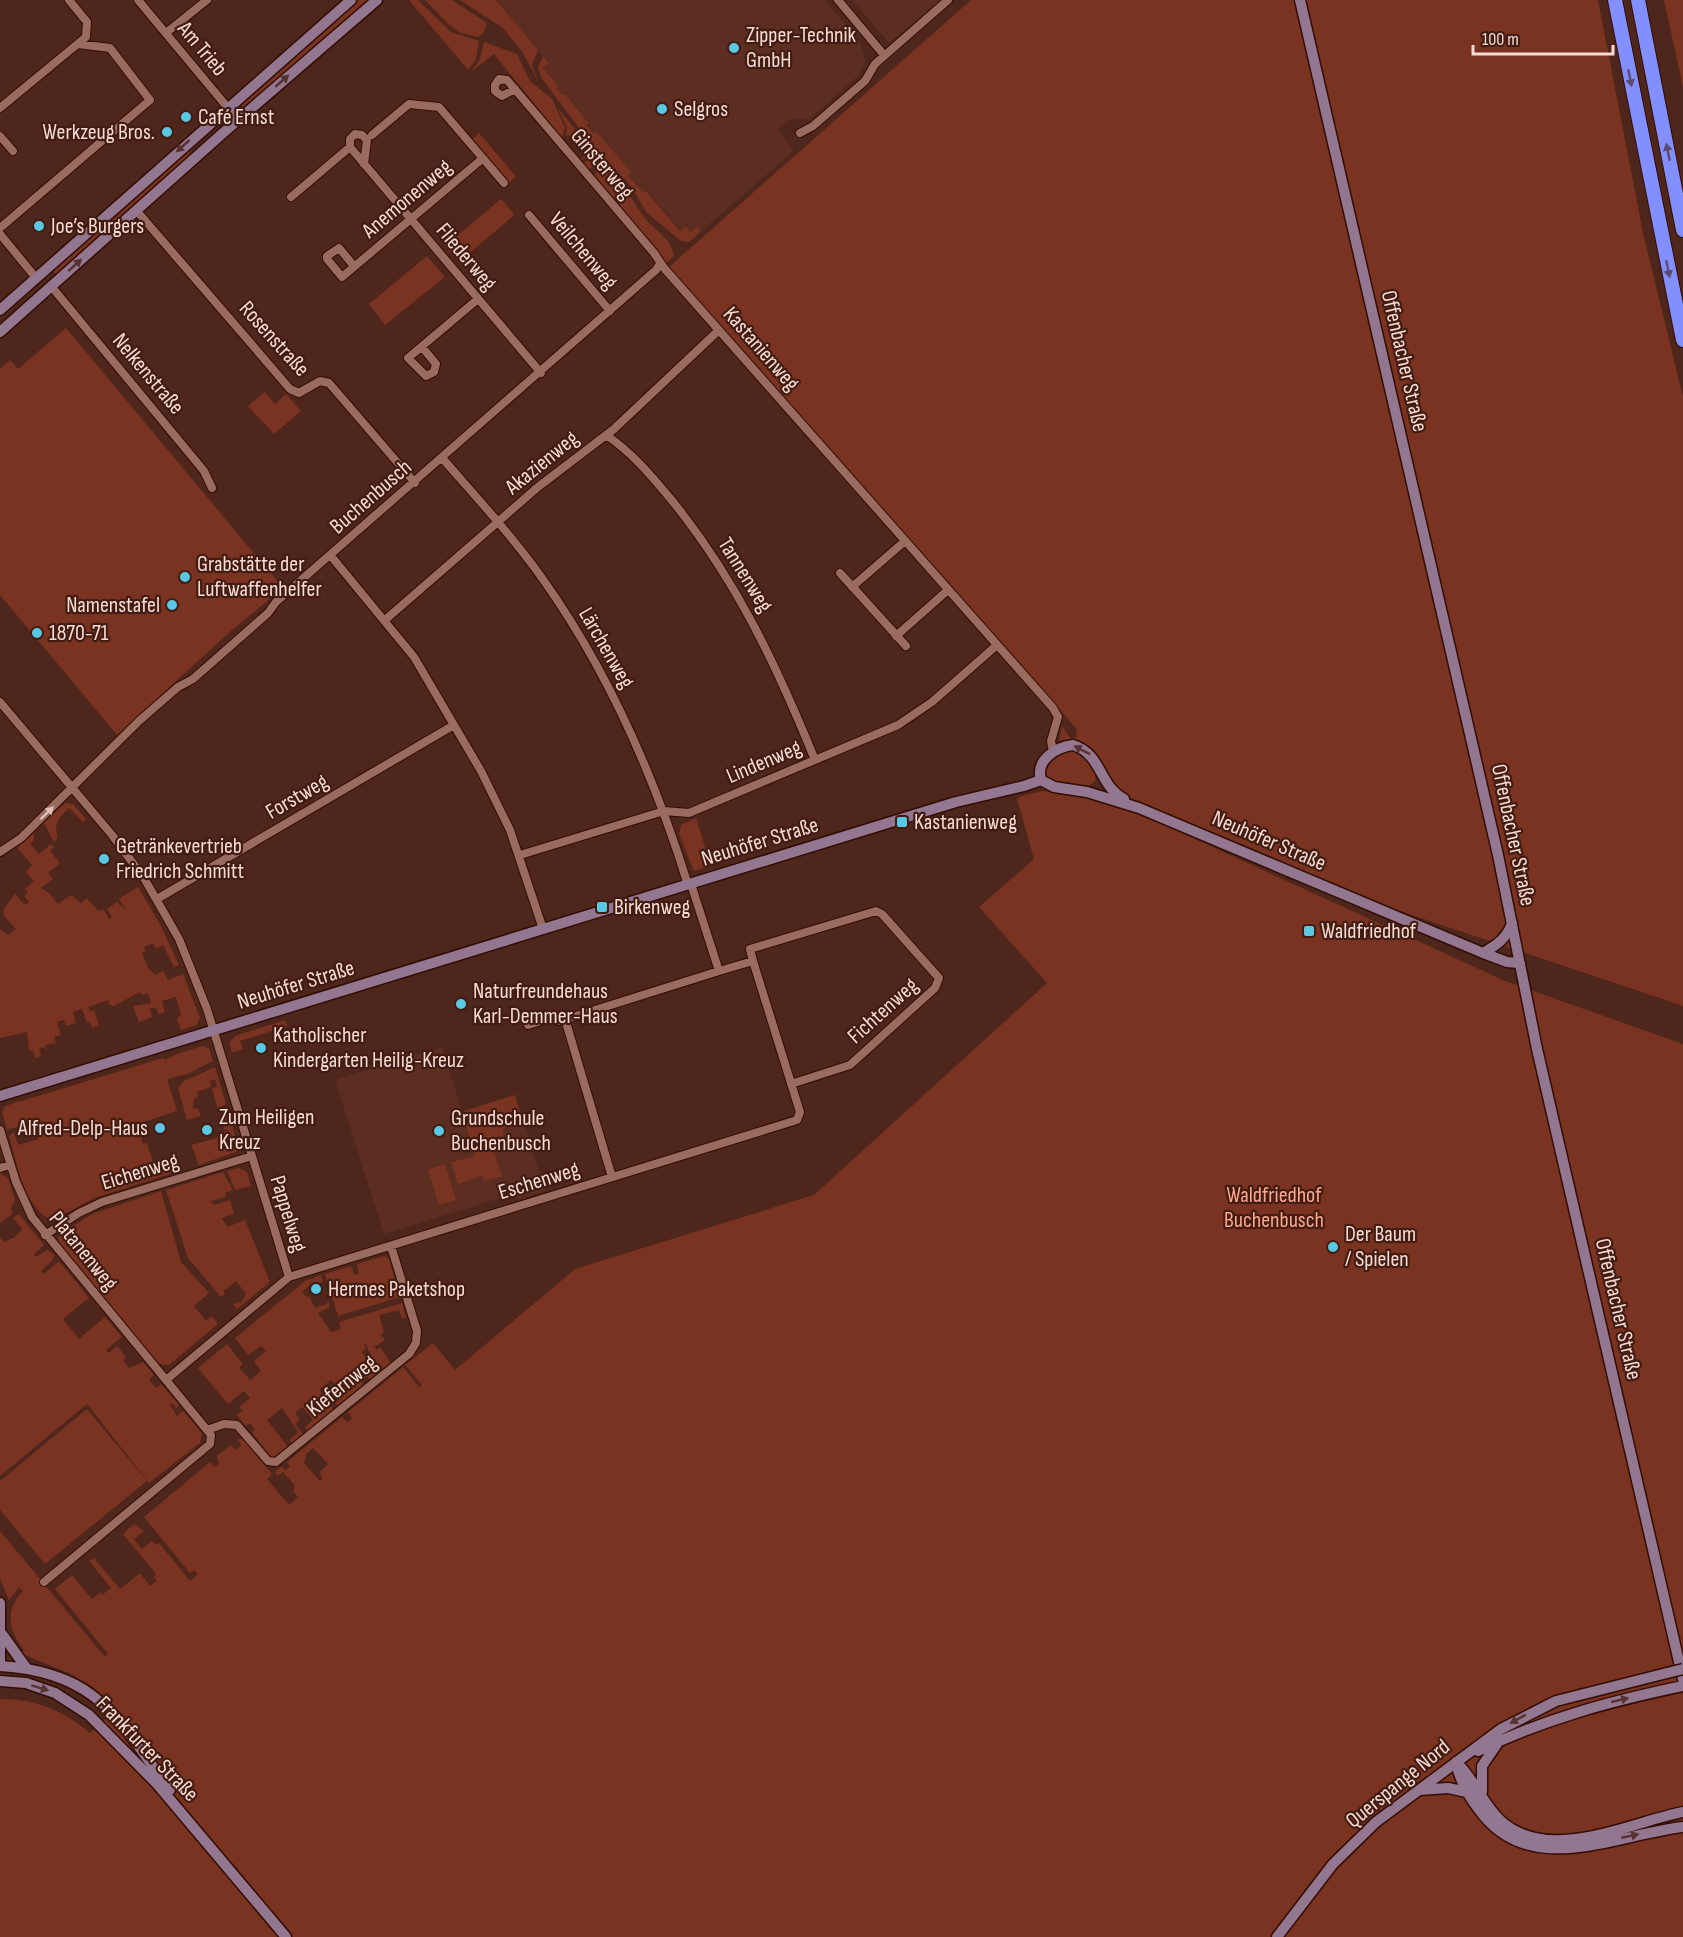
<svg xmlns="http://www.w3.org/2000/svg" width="1683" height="1937" font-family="'Sofia Sans Condensed',sans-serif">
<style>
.built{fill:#5c2e21}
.green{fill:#793320;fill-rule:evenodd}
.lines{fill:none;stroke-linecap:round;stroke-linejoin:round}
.street-casing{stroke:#320d04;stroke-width:10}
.secondary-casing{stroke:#320d04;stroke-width:13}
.highway-casing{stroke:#320d04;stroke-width:16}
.street{stroke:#9a6c5f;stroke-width:8}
.secondary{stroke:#93768f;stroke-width:10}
.highway{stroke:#838fff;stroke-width:14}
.secondary-bridge-casing{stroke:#320d04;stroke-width:13;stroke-linecap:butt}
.secondary-bridge{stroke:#93768f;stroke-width:10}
.oneway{fill:#5d4a70}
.oneway2{fill:#573230}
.oneway3{fill:#e0c0b8}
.poi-dot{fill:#58c8e4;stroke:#431c11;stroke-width:2}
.labels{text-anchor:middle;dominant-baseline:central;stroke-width:4.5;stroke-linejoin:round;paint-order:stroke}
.poi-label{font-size:22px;fill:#f7dcd5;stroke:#431c11;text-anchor:start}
.street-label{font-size:22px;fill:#f7dcd5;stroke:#431c11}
.park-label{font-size:22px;fill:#fea890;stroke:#431c11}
</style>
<rect width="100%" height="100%" fill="#4e261b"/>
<path class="built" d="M496 0H825L860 42 865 61 859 75 810 119H790L778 130 794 151 701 231 697 227 690 232 681 231 647 191 644 193 628 174 630 172 596 131 594 133 587 124 589 122 565 94 562 96 555 87 557 85 543 68 548 63Z
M852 0H941L889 43Z
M442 1047 462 1111 515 1095 545 1191 517 1200 510 1195 384 1234 335 1080Z"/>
<path class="green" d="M358 0H370L244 108 240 103Z
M409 0H418L451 32 479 41 476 59 468 70Z
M425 0H452L487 23 483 34 478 37 461 33 449 25Z
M460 0H496L538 50 532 65 538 81 523 53 503 28Z
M971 0H1598L1643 233 1683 397V1006L1403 912 1118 793 1092 751 1085 745 1059 740 1062 726 1071 739 1077 737 1076 728 669 267Z
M1664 0H1683V87Z
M484 42 517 54 530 81 552 99 565 127 562 138 494 54 471 72 480 59Z
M543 56 549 63 543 68 558 86 556 88 562 95 565 94 589 123 587 125 593 133 596 131 631 172 628 175 643 192 646 191 680 231 686 227 691 232 697 226 701 231 689 242 681 241 647 213 630 185 587 139 541 77 538 67Z
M558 108 603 164 591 157 580 160 586 155 569 135 566 136 567 128Z
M214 125 216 127 192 149 185 161 57 274 54 273V269Z
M479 133 516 177 510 182 506 181 471 140Z
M587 160C610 157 632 201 644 217 655 231 671 237 674 256L666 263 593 176 597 172 593 167 589 170 583 164Z
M501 199 514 214 510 219 461 260 456 259 445 246Z
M427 256 445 277 385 325 369 304Z
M66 328 283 588 232 630 117 735 0 595V369L10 360 18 369Z
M265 392 275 404 286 394 301 411 274 434 248 406Z
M1071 750 1083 755 1096 771 1095 781 1087 787 1062 785 1044 774 1055 755Z
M1043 791 1100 799 1169 827 1505 981 1683 1044V1937H0V1699C37 1699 62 1710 90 1733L116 1710 93 1687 71 1674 20 1653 24 1650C9 1631 4 1610 23 1591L19 1587 9 1600 0 1579V1531L105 1657 108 1654 55 1589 72 1575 92 1599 100 1593 102 1595 111 1588 89 1561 94 1558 120 1589 140 1573 150 1586 157 1581 154 1577 156 1574 123 1534 134 1524 144 1531 134 1539 142 1549 152 1541 155 1545 159 1543 190 1581 198 1574 194 1570 190 1573 144 1517 210 1462 214 1467 219 1464 217 1456 231 1445 235 1450 241 1446 238 1439H243L272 1474 267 1479 289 1505 298 1497 293 1491 295 1486 283 1472 278 1476 275 1472 282 1466 285 1470 290 1467 287 1462 342 1417 347 1422 352 1419 348 1412 403 1367 419 1387 422 1385 405 1365 433 1343 455 1370 575 1269 814 1195 1047 983 979 907 1034 859 1017 799 1021 796ZM313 1448 328 1464 320 1472 322 1479 320 1481 304 1463 306 1454Z
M65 803 73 804 86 819 83 822 69 808C59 817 53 824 58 838L54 842 44 823Z
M696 818 711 866 694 871 679 834 681 825Z
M34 833V840L30 844 39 854 51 844 54 847 50 851 60 863 48 873 53 879 41 888 48 892 58 904 71 895 81 903 87 898 98 911 103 909 109 919 112 917 107 909 117 902 126 910 119 899 138 887 161 926 179 965 174 967 163 945 156 949 153 943 144 947 146 951 142 953 148 968 155 975 163 971 168 980 183 974 200 1018 196 1025 181 1030 177 1019 181 1014 176 997 162 1001 165 1012 158 1014 156 1007 150 1009 152 1017 139 1022 133 1006 151 1003 148 993 142 995 140 992 114 1006 110 1005 108 1000 88 1007 90 1012 94 1010 99 1025 92 1028 90 1022 87 1023 82 1009 73 1012 76 1023 66 1026 64 1020 57 1022 61 1035 54 1037 56 1043 45 1045 47 1051 44 1047 39 1049 41 1056 35 1058 33 1050 29 1051 27 1032 0 1038V929L8 935 16 929 4 916 3 910 15 894 25 905 29 902 24 896 28 892 25 889 34 881 26 872 32 865 17 848Z
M285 1020 287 1026 240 1041 243 1049 232 1053 229 1043 235 1036Z
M202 1046 209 1048 213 1061 187 1074 167 1079 177 1111 137 1124 143 1144 147 1143 157 1174 176 1168 182 1170 94 1198 59 1217 49 1219C23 1204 17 1162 9 1136L14 1132 18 1145 38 1139 35 1128 44 1126 42 1124 35 1127 33 1122 7 1130 2 1112 5 1106 163 1058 165 1060 177 1054Z
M215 1067 226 1104 218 1110 212 1089 217 1086 215 1079 210 1081 211 1087 197 1092 198 1097 194 1099 193 1109 198 1108 201 1116 187 1120 178 1088 184 1081Z
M515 1095 520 1112 504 1117 507 1126 503 1128V1147L494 1151 502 1176 484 1181 482 1176 458 1184 451 1162 475 1156 462 1112Z
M229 1113 239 1151 199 1165 191 1145 220 1137 219 1134 228 1130 224 1129 220 1116Z
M445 1164 456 1200 439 1205 428 1170Z
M238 1168 247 1172 251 1186 235 1190 227 1171Z
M223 1172 233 1190 225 1193 226 1197 211 1201 214 1205 230 1200 234 1214 222 1218 227 1227 245 1220 270 1282 237 1309 233 1304 242 1301 246 1294 236 1281 223 1291 225 1294 221 1297 188 1258 166 1190Z
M0 1173 8 1178 15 1200 11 1208 13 1213 0 1223Z
M161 1191 181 1262 209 1293 194 1306 206 1321 212 1316 218 1324 169 1365 158 1364 60 1245 58 1238 60 1234 92 1214Z
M19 1214 44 1245 34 1254 36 1257 47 1250 54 1255 52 1261 41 1271 44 1274 59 1261 89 1298 63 1319 79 1339 105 1317 122 1337 106 1350 109 1353 117 1346 126 1357 123 1360 129 1368 143 1362 154 1375 149 1380 156 1388 161 1384 179 1405 176 1408 172 1403 170 1405 177 1416 183 1411 202 1433 200 1443 149 1483 87 1404 0 1476V1237L4 1242 15 1237 22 1229 13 1218Z
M384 1256 389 1259 400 1297 338 1316 325 1274 351 1266 354 1275 359 1274 357 1264Z
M321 1275 323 1282 312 1283 302 1292 307 1297 309 1296 315 1308 327 1304 328 1300 330 1307 318 1313 331 1332 341 1329 339 1322 402 1303 406 1317 402 1319 399 1310 379 1315 384 1332 381 1335 385 1340 374 1347 377 1350 380 1347 391 1363 383 1370 369 1352 366 1344 364 1345 366 1348 362 1352 379 1373 370 1380 367 1377 360 1379 364 1385 338 1406 335 1403 345 1394 331 1380 319 1390 334 1410 308 1431 305 1427 313 1420 302 1407 295 1413 300 1420 295 1424 304 1435 293 1443 289 1441 298 1432 282 1408 267 1420 288 1447 276 1457H271L252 1432 255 1429 250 1423 246 1426 236 1414 243 1411 239 1407 250 1398 244 1391 228 1404 198 1368 227 1344 243 1364 239 1367 250 1380 261 1371 254 1361 266 1351 261 1346 248 1355 235 1338 305 1281Z
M87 1409 147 1481 45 1564 0 1510V1481Z"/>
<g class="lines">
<g class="street-casing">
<path id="street" d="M138 0 238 120
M838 0 884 55
M166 33 207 0
M515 89 502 96 495 91V85L499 79 507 80 654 253 664 268 1053 708 1058 717 1051 741 1053 752
M0 108 86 37 87 22 69 0
M800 133 813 126 865 81 875 64 948 0
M372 135 409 104 439 107 504 183
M0 136 13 151
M364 164 367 140 362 135 355 134 350 139V147L541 373
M291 197 350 147
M136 210 290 389 299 393 320 381 329 383 415 483
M529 215 610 311
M0 228 150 100 110 48 78 44
M0 234 36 278
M354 266 339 248 327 256V259L342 277 482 159
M51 286 204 471 212 488
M422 347 436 364 434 372 426 376 408 358 478 299
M606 435C633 453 654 479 674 503 738 583 777 667 815 760
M443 459C477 498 512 536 542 578 609 672 654 775 688 885
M331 556 414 657 481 771 510 830 543 929
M840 573 906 646
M852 587 905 541
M385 620 538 487 614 429 719 330
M896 636 948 590
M0 702 112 835 144 878 179 939 207 1009 289 1277 166 1380 211 1435 210 1444 44 1582
M0 852 21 838 139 721 178 687 193 679 268 613 276 602 656 270 660 264
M520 855 664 811 689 813 898 725 932 702 997 645
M157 899 454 725
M753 961 750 949 876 911 882 914 939 978 935 988 850 1065 791 1084
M565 1019 612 1177
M528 1025 551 1018 560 1021 719 971
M0 1130 16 1182 32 1217 166 1380
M0 1168 10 1165
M45 1235 79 1213 102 1202 252 1156
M289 1277 797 1120 800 1112 753 961 719 971 691 884
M207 1430 224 1424 237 1425 268 1461 276 1462 409 1354 416 1343 417 1331 391 1246"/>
</g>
<g class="secondary-casing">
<path id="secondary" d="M1300 0 1498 855 1537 1049 1683 1679
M0 310 351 0
M0 332 223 133 377 0
M1041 780 1054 787 1087 792 1139 808 1483 953 1507 962 1520 963
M1041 780C1035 760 1056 747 1073 745 1102 754 1099 786 1124 799
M1483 953C1497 945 1507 938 1512 923
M0 1096 956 802 1024 786 1041 780
M0 1603V1661
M2 1634 27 1669
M0 1666C99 1672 118 1720 170 1790
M0 1681 26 1683 55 1693 89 1715 157 1784 286 1937
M1478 1751C1544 1719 1611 1701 1683 1686
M1456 1762C1460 1782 1468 1796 1480 1811 1530 1879 1614 1835 1683 1827
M1456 1762C1475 1779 1482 1804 1501 1821 1549 1864 1628 1823 1683 1812
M1420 1790 1448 1788 1467 1792
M1482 1792V1766L1497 1744
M1277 1937 1333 1864 1376 1822 1501 1729 1556 1701 1667 1673"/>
</g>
<g class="highway-casing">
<path id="highway" d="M1615 0 1683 340
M1638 0 1683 230"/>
</g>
<use href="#street" class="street"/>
<use href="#secondary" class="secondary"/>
<use href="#highway" class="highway"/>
<g class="secondary-bridge-casing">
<path id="secondary-bridge" d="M1667 1673 1683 1669"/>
</g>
<use href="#secondary-bridge" class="secondary-bridge"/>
</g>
<defs><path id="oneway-solid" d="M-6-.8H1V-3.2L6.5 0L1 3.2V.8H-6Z" transform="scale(1.5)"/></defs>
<g class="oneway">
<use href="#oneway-solid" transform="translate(1630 78) rotate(79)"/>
<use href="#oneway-solid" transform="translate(1668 152) rotate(-101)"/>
<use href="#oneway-solid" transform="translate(1668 269) rotate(78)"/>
</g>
<g class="oneway2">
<use href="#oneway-solid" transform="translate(282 81) rotate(-41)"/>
<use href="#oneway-solid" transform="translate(183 146) rotate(138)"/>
<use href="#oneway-solid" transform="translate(75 265) rotate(-42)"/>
<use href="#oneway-solid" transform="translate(1082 750) rotate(-153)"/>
<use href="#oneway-solid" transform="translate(40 1688) rotate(17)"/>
<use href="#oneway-solid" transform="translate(1620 1700) rotate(-13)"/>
<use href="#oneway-solid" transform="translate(1518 1719) rotate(151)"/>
<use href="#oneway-solid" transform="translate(1630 1836) rotate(-12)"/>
</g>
<use class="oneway3" href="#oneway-solid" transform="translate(47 813) rotate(-44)"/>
<g class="poi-dot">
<circle cx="734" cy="48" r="6"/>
<circle cx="662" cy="109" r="6"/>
<circle cx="186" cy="117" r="6"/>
<circle cx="167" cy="132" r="6"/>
<circle cx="39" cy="226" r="6"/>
<circle cx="185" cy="577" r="6"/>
<circle cx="172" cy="605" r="6"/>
<circle cx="37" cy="633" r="6"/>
<rect x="896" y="816" width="12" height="12" rx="3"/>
<circle cx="104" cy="859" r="6"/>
<rect x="596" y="901" width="12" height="12" rx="3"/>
<rect x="1303" y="925" width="12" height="12" rx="3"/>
<circle cx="461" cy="1004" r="6"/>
<circle cx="261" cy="1048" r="6"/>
<circle cx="160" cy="1128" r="6"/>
<circle cx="207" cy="1130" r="6"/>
<circle cx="439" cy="1131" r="6"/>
<circle cx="1333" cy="1247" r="6"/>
<circle cx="316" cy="1289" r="6"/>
</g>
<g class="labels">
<g class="poi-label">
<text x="746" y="35">Zipper-Technik<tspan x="746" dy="25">GmbH</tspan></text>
<text x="674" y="109">Selgros</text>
<text x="198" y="117">Café Ernst</text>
<text x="155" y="132" text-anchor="end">Werkzeug Bros.</text>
<text x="51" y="226">Joe’s Burgers</text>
<text x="197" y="564">Grabstätte der<tspan x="197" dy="25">Luftwaffenhelfer</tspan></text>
<text x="160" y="605" text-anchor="end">Namenstafel</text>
<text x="49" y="633">1870-71</text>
<text x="914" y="822">Kastanienweg</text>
<text x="116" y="846">Getränkevertrieb<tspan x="116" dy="25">Friedrich Schmitt</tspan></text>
<text x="614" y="907">Birkenweg</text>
<text x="1321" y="931">Waldfriedhof</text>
<text x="473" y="991">Naturfreundehaus<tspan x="473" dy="25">Karl-Demmer-Haus</tspan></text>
<text x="273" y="1035">Katholischer<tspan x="273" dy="25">Kindergarten Heilig-Kreuz</tspan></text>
<text x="219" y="1117">Zum Heiligen<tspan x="219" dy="25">Kreuz</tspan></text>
<text x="451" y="1118">Grundschule<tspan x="451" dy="25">Buchenbusch</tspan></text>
<text x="148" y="1128" text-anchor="end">Alfred-Delp-Haus</text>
<text x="1345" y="1234">Der Baum<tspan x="1345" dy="25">/ Spielen</tspan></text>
<text x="328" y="1289">Hermes Paketshop</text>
</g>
<g class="street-label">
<text transform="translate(202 49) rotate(50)">Am Trieb</text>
<text transform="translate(602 164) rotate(50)">Ginsterweg</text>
<text transform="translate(407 199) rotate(-40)">Anemonenweg</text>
<text transform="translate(583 251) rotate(50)">Veilchenweg</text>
<text transform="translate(466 257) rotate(50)">Fliederweg</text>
<text transform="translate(274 339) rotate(48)">Rosenstraße</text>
<text transform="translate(761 349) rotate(49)">Kastanienweg</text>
<text transform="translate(1404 361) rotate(77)">Offenbacher Straße</text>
<text transform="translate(148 374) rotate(50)">Nelkenstraße</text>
<text transform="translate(542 463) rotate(-39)">Akazienweg</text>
<text transform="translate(371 497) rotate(-41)">Buchenbusch</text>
<text transform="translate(745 575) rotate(58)">Tannenweg</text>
<text transform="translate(606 648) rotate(60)">Lärchenweg</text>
<text transform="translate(764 762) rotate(-23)">Lindenweg</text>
<text transform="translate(297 797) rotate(-30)">Forstweg</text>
<text transform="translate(1513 835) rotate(78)">Offenbacher Straße</text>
<text transform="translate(1269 841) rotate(23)">Neuhöfer Straße</text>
<text transform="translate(760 842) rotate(-17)">Neuhöfer Straße</text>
<text transform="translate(296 985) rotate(-17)">Neuhöfer Straße</text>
<text transform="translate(883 1011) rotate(-42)">Fichtenweg</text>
<text transform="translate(140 1172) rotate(-17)">Eichenweg</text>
<text transform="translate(539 1181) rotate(-17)">Eschenweg</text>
<text transform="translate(288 1214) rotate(73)">Pappelweg</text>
<text transform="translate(83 1251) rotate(51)">Platanenweg</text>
<text transform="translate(1618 1309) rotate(77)">Offenbacher Straße</text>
<text transform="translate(342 1386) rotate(-39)">Kiefernweg</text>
<text transform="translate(147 1749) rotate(46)">Frankfurter Straße</text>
<text transform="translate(1398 1784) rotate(-39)">Querspange Nord</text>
</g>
<g class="park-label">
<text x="1274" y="1195">Waldfriedhof<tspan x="1274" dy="25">Buchenbusch</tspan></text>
</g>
</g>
<path d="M1473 45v9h140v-9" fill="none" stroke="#f7dcd5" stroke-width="3"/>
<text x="1482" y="45" font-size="18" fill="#f7dcd5" stroke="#431c11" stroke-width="4.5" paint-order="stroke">100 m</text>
</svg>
